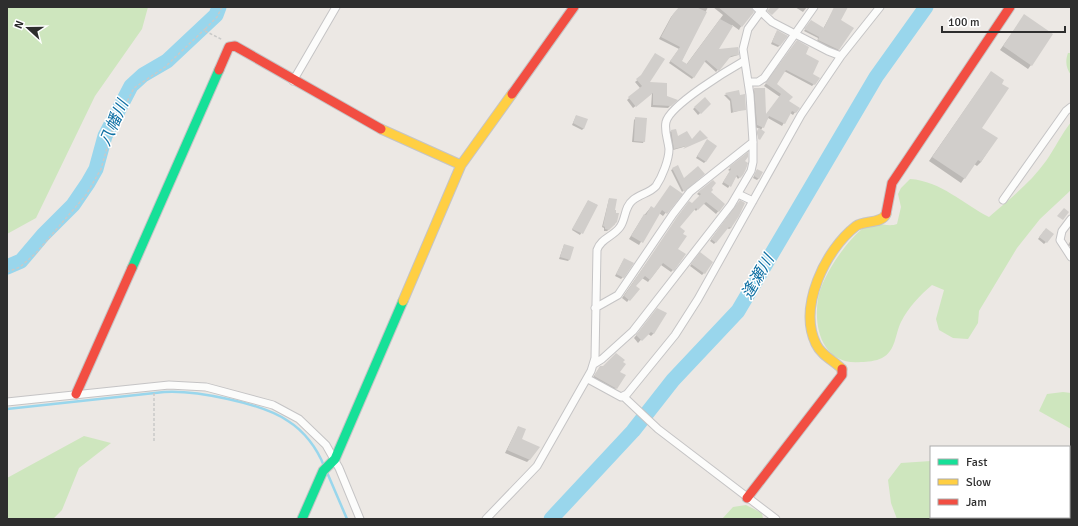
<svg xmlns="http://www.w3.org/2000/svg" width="1078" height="526" font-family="Signika,'Noto Sans JP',sans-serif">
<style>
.green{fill:#cee6be}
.shadow{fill:#0003}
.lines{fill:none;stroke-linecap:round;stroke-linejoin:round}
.stream{stroke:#99d6ec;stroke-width:2.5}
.river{stroke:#99d6ec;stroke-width:15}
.building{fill:#d1cecb}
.street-casing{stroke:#c5c4c5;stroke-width:9}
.fast-casing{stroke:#c5c4c5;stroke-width:11}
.slow-casing{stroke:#c5c4c5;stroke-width:11}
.jam-casing{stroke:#c5c4c5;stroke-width:11}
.path{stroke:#c9c9c8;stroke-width:1.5;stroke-dasharray:3 2;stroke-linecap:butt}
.street{stroke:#fcfcfb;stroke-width:7}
.fast{stroke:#16e098;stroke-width:9}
.slow{stroke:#ffcf43;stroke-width:9}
.jam{stroke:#f24e42;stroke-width:9}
.labels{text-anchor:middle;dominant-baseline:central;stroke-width:3;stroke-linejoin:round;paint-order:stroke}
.water-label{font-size:16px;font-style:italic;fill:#0d6fa3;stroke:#fff}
</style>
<rect width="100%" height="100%" fill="#ece8e4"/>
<path class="green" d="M7 7H148L142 29 95 96 36 218 7 234Z
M1068 53H1071V75C1066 68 1065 61 1068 53Z
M1071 122V190L1040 219 1017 248 979 311 978 323 968 339 953 338 939 330 936 319 944 290 932 285C920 295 908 308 901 322 895 334 896 351 882 358 876 361 867 362 861 362 824 366 813 330 818 299 821 278 847 239 865 227 876 220 887 228 897 224L901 207 898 194 901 188 910 179C941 181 963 204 989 217 1009 200 1031 182 1046 161 1055 148 1061 135 1071 122Z
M1063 392 1071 393V429L1039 411 1047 394Z
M84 436 111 443 79 468 62 510 53 519H7V478Z
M931 461V517H1027V519H897L891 503 888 480 901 463Z
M746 505 762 513 763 519H722L733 507Z"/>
<path class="shadow" d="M680 7H708L681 62 686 65 723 15 713 7H750L748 16 740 28 739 30 732 25 717 50 738 55 728 58 716 72 704 61 692 79 669 63 679 49 659 39 671 17Z
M795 7H807L803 12Z
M835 7H847L839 20V49L837 51 817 42 818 38 804 31 810 23 823 29Z
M1024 16 1031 65 1028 69 1000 50Z
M776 33 780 45 778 47 771 44Z
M795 44 804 54 814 84 812 86 784 71 775 84 788 102 798 108 793 115 790 113 782 126 768 118 761 130 759 140 757 132 760 129 755 127 752 91 754 89 765 116 780 97 764 86Z
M991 72 981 128 996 139 981 162 977 166 974 164 961 183 929 161Z
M640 78 666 97 676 100 668 108 651 107 652 93 633 108 627 100 640 88 635 82Z
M738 92 745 109 731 113 730 101 724 95Z
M705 99 710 104 698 115 693 109Z
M576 116 584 128 582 130 572 125Z
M636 118 644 141 643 143 632 142 634 120Z
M671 131 677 137 687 146 673 150 670 132Z
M706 142V161L704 163 696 158Z
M747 154 740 177 738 179 736 176 728 188 722 184 730 171 728 170Z
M673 169 684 179 703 174 682 192 671 170Z
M757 170 759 178 757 180 753 178Z
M710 188V192L724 204 716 214 703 203 696 211 694 209 678 228 673 270 671 272 661 265 648 282 642 278 635 286 638 289 627 302 622 298 688 204H692L700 196 697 194 699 192Z
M681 194 663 216 659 213 639 245 629 239 642 218 651 207 653 209Z
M609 199 615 224 607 231H604V228L602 227Z
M588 201 597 205 580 235 572 230Z
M738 203 731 228 729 229 727 228 714 244 710 241Z
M1044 231 1046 242 1044 244 1038 239Z
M1071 240V247L1068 245Z
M564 245 569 260 568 261 559 259Z
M699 255 704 273 702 275 690 266Z
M623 261V277L621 279 615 276Z
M655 312 654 333 651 336 647 333 638 343 634 338Z
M600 367 619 372 616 388 613 391 592 379Z
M518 427 521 440 530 459 527 462 505 453Z"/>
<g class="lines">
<path class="stream" d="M7 409 164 392C195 390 262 403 288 421 304 431 317 448 324 466
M326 470 347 519"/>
<path class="river" d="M7 267 21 261 43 235 73 205 88 183 96 169 105 136 131 86 143 75 167 61 216 15 219 7
M551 519 633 431 673 380 738 311 876 77 926 7"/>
</g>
<path class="building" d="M679 7H696L707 12 682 61 687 64 720 19 733 26 719 49 738 47 739 55 731 56 719 71 706 60 694 78 670 61 680 47 661 37 673 14Z
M718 7H751L754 12 742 27Z
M771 7H780L772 15 767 11Z
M834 7H848L841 20 854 28 839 50 818 40 819 37 804 29 811 20 824 28Z
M1024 14 1053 34 1032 66 1003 46Z
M777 30 788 36 780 46 772 42Z
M797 40 809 47 806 54 819 61 813 74 820 78 815 85 786 70 777 84 793 97 789 101 800 108 796 113 792 111 785 124 769 116 764 128 757 125 754 88H765L766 114 781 94 765 83Z
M655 53 665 59 650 82 667 83V96L678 100 671 106 653 105V93L636 107 628 97 642 86 636 79 641 75Z
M991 71 1004 80 1002 84 1009 88 982 128 998 138 981 162 978 160 965 179 932 157Z
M739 90 740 95 745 94 746 110 733 112 731 99 725 93Z
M705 97 711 104 701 114 694 107Z
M576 115 588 119 584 129 573 123Z
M635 117 647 118 645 142 634 141Z
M759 128 765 132 760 140 758 138 757 131Z
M676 129 678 136 687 131 692 139 700 130 708 138 683 149 686 146 674 149 671 130Z
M707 139 717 146 706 162 697 156Z
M748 152V157L745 161 748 163 746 169 743 175 740 178 737 175 731 187 723 182 731 169 729 167Z
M678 165 684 178 698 166 705 174 684 192 672 168Z
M757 169 763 172 759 179 754 176Z
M713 180 716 183 712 188 713 190 711 192 725 204 719 212 706 202 698 210 696 208 680 227 685 231 683 234 687 236 678 249 686 254 674 271 663 263 650 280 645 276 636 286 640 289 630 301 624 296 677 217 689 201 692 203 701 194 698 192Z
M670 185 683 194 667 214 662 210 643 243 631 236 644 214 646 215 651 206 654 208Z
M609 198 617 199 615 210H616V213H619L617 222 609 230 605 229V227L603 226Z
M588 200 598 205 583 234 572 229Z
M740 200 745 203 739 216 731 228 729 227 716 243 711 239Z
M1064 208 1069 212 1063 220 1057 216Z
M1046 228 1054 234 1047 243 1039 237Z
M564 244 574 247 570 260 560 257Z
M700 252 713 262 705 274 691 264Z
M624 258 634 263 624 278 616 274Z
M657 308 667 313 654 334 651 332 642 341 636 335Z
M616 353 625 360 623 362 626 364 620 372 626 375 617 389 594 376 600 366H603Z
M518 426 526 429 522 439 540 447 530 460 507 450Z"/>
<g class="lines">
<g class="street-casing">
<path id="street" d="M756 7 772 22 828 51 841 56
M293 81 336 7
M748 82H758L764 78 814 7
M738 194 753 201
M1003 200 1066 111 1071 107
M1071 219 1062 231 1060 240 1071 257
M595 308 618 295 673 214 690 192 753 142
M594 364 602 359 633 331 731 205 751 171 753 162V142L750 95 743 49 748 29 764 7
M588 379 621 397 627 394 675 335 698 299 801 115 841 56 880 7
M624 397 658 429 776 519
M7 402 169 385 206 387 273 405 299 419 326 445 339 468 360 519
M486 519 537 466 591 371 595 358 597 250C601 238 613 237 620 227 626 219 624 207 633 200 640 194 650 193 656 186 662 177 669 160 669 149 668 139 664 131 666 122 670 105 728 70 744 61"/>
</g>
<g class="fast-casing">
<path id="fast" d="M132 268 219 70
M302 519 323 471 335 459 403 301"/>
</g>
<g class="slow-casing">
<path id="slow" d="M381 129 461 165
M403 301 461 165 512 94
M842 369C834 361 821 355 816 344 798 307 825 250 856 226 864 220 882 224 886 214"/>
</g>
<g class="jam-casing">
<path id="jam" d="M219 70 229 47 235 46 381 129
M512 94 574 7
M886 214 892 183 1010 7
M76 394 132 268
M747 498 842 375V369"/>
</g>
<path class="path" d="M222 7 217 17 206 28 205 31 223 40
M7 272 20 267 36 253 86 195 101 169 112 131 134 88 165 67 206 28
M154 393V441"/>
<use href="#street" class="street"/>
<use href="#fast" class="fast"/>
<use href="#slow" class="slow"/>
<use href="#jam" class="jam"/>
</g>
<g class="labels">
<g class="water-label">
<text transform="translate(114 123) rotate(-66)">八幡川</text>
<text transform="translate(758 277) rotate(-60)">逢瀬川</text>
</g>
</g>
<rect width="1078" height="526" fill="none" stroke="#2e2e2e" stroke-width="16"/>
<rect x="930" y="446" width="140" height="72" fill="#ffffff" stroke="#ababab"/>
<rect x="938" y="459" width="20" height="6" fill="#16e098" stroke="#ababab"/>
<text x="966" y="466" font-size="12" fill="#2e2e2e">Fast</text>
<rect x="938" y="479" width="20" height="6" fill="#ffcf43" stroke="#ababab"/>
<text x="966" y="486" font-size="12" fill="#2e2e2e">Slow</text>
<rect x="938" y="499" width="20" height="6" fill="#f24e42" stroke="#ababab"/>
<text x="966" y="506" font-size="12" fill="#2e2e2e">Jam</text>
<g transform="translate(28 28) rotate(291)" stroke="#ffffff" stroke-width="3" paint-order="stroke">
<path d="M0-3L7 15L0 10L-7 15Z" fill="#2e2e2e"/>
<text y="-6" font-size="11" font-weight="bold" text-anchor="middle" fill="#2e2e2e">N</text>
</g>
<path d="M942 26v6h123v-6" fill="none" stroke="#2e2e2e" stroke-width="2"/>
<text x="948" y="26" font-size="12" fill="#2e2e2e" stroke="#ffffff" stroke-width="3" paint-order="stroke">100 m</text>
</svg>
